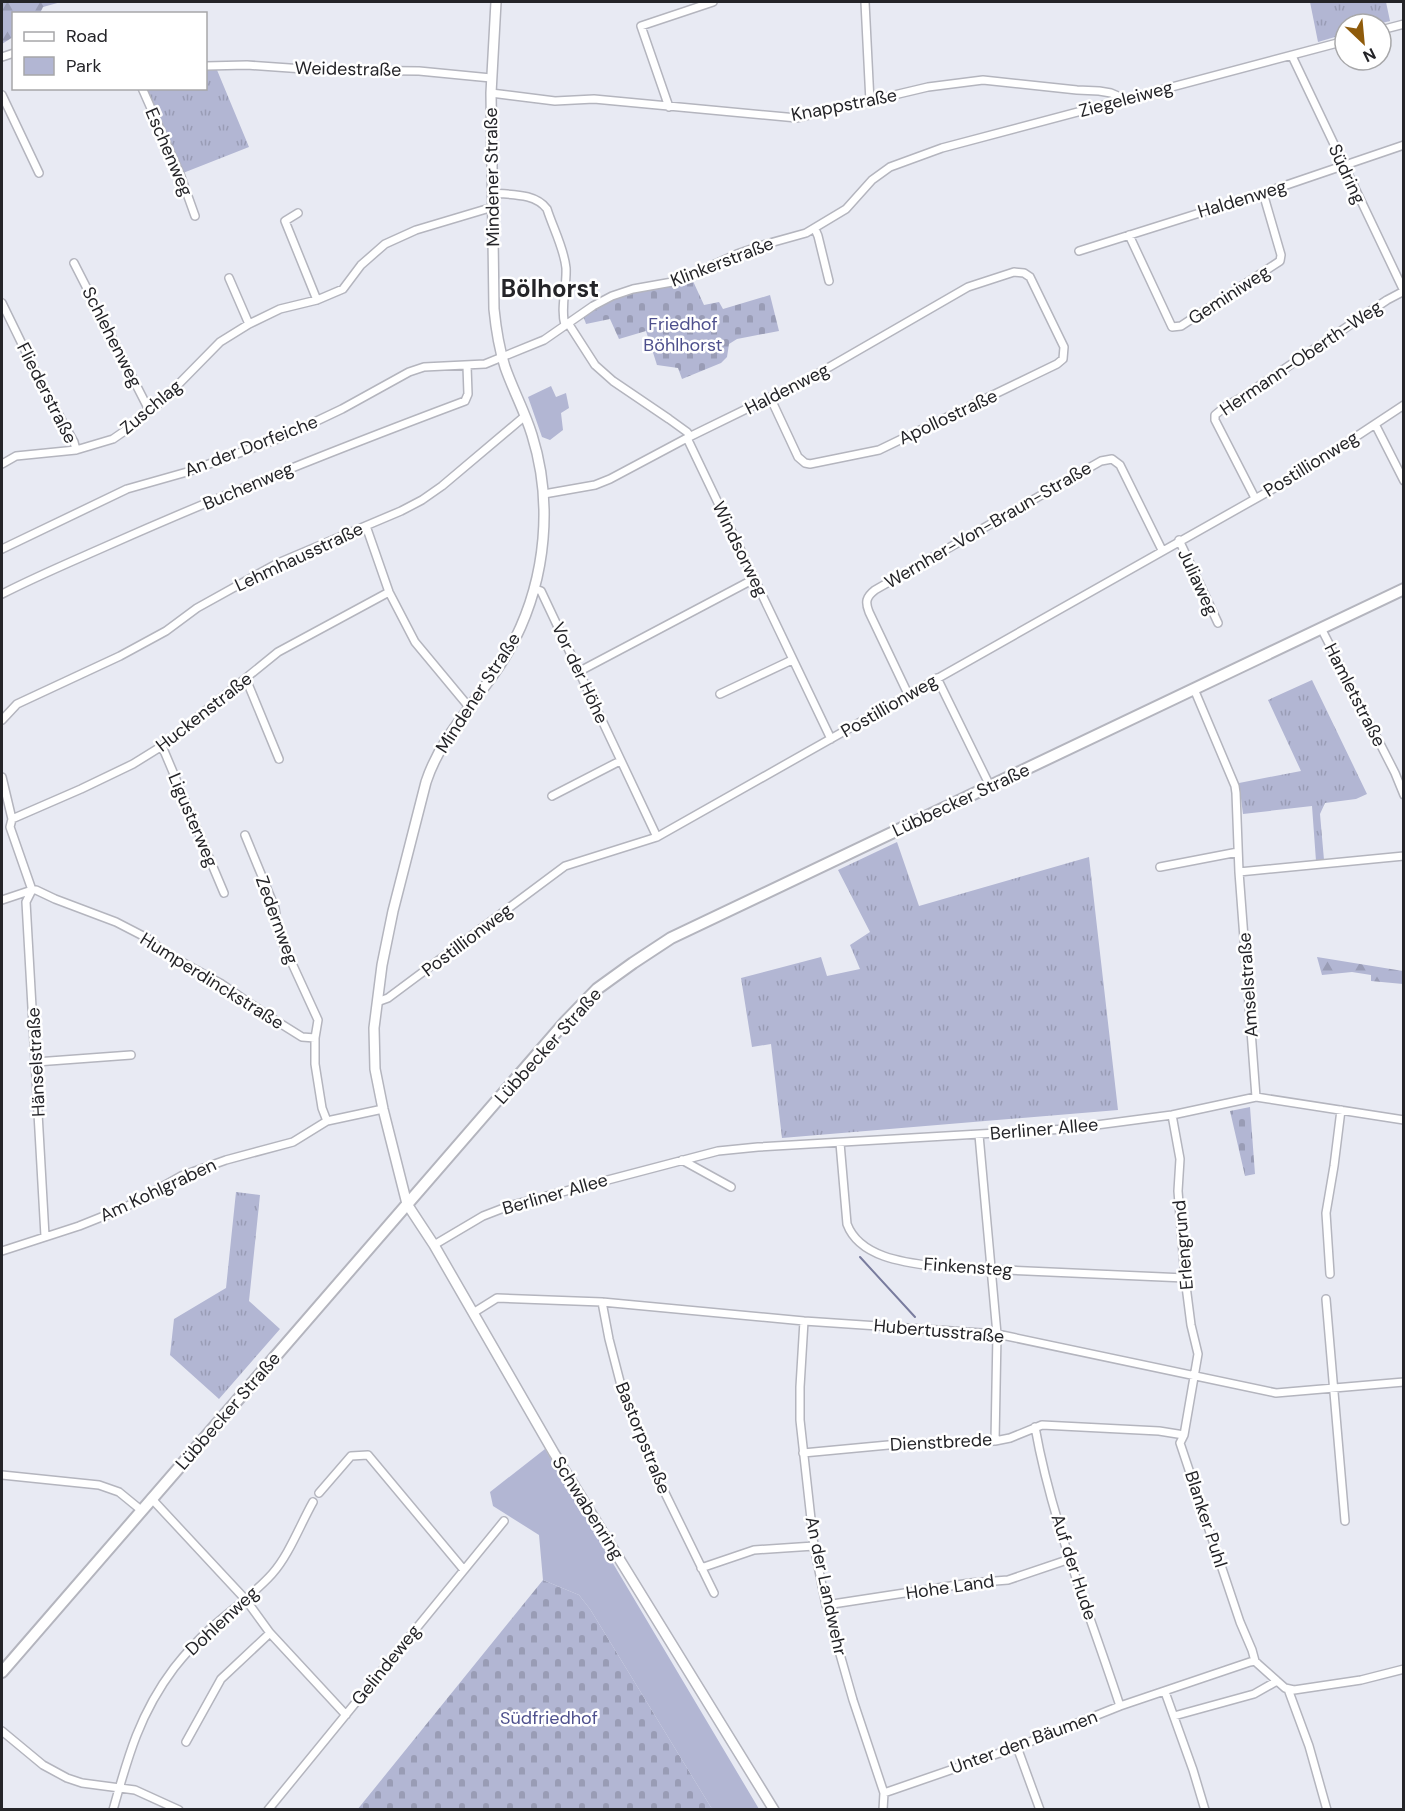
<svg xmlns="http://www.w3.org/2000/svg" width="1405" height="1811" font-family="'DM Sans',sans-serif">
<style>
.grass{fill:url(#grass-tufts)}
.forest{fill:url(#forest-firs)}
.cemetery{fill:url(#cemetery-stones)}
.park{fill:#b2b6d3}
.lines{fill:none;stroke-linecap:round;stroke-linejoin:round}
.stream{stroke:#797c9e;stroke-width:2}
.street-casing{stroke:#b4b5be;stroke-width:10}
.secondary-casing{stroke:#b4b5be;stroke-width:12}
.primary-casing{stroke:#b4b5be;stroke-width:14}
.street{stroke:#fff;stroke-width:7}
.secondary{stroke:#fff;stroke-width:9}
.primary{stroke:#fff;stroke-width:10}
.labels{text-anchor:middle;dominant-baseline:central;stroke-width:5;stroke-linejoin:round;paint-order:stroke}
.street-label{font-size:18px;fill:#242428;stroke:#fff}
.park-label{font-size:18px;fill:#4e508d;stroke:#fff}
.district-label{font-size:24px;font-weight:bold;fill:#242428;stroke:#fff}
</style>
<defs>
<pattern id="grass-tufts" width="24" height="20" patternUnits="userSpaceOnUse" patternTransform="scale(1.5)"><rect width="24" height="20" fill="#b2b6d3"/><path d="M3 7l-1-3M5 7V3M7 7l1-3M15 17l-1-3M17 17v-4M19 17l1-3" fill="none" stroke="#999cb5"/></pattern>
<pattern id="forest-firs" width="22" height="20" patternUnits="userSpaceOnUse" patternTransform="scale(1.5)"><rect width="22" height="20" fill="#b2b6d3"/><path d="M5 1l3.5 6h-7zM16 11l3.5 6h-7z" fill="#999cb5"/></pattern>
<pattern id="cemetery-stones" width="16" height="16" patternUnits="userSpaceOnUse" patternTransform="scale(1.5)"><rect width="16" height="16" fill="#b2b6d3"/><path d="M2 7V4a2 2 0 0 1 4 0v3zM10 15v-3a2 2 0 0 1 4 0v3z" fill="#999cb5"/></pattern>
</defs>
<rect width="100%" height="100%" fill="#e8eaf3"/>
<path class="grass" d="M1310 2H1386L1390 21 1378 24H1345V34L1318 42Z
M206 70H217L249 147 183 173 145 89 206 88Z
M1312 680 1367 794 1356 799 1325 803 1320 814 1324 860 1316 861 1312 806 1243 814 1239 783 1301 771 1268 700Z
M897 842 919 906 1089 857 1118 1110 782 1138 771 1044 752 1047 741 978 821 957 827 976 860 969 850 945 870 932 838 870Z
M236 1192 260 1195 249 1301 280 1329 219 1399 170 1355 174 1319 226 1288Z"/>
<path class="forest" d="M2 2H61L43 7 40 13 14 14 13 37 2 44Z
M1317 957 1403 971V984L1371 981V975L1352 972 1322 975Z"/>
<path class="cemetery" d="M692 279 704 305 719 302 723 309 770 295 779 331 737 339 729 344 727 357 721 363 682 379 678 368 657 365 646 331 619 339 610 319 586 324 583 315 618 298 636 292 664 288Z
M1250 1107 1255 1174 1245 1176 1230 1111Z
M543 1580 579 1595 590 1609 712 1809 357 1810Z"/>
<path class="park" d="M551 386 556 397 566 393 569 408 561 413 563 430 550 440 542 437 528 397Z
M545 1449 759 1809H712L590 1609 579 1595 543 1580 539 1535 493 1506 490 1492Z"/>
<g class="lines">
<path class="stream" d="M860 1257 915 1317"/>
<g class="street-casing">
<path id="street" d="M865 2 870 102
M1381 30 1404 24
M2 57 14 53
M206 66 247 65 318 70 419 71 491 78
M142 88 180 174 195 216
M491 93 555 101 594 99 797 118 928 87 983 80 1077 90 1099 91 1111 93 1118 96 1121 100
M2 95 39 173
M669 107 641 26 713 2
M493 193C511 195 535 193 547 209 553 228 564 248 566 268 567 287 560 308 565 325
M298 213 285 221 317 300
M815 229 818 236 829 281
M1129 235 1172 327 1181 326 1280 261 1281 255 1263 193
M1079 251 1263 193 1404 145
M74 263 150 412
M229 278 249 324
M2 303 42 385 74 442 76 450
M568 323 595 365 613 381 669 419 687 432 690 436
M1375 424 1404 481
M687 438 831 739
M2 464 16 456 76 450 113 439 126 430 161 402 220 342 249 324 280 309 317 300 343 289 361 265 385 244 416 230 493 207
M544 494 595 485 610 479 687 438 812 377 968 287 1014 272 1024 273 1030 277 1064 347 1063 359 1057 364 879 450 810 464 805 463 798 457 770 397
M1255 498 1215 420V415L1226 406 1244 396 1387 300 1404 291 1292 56
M366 526 389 592 415 642 469 707
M1179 540 1218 623
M2 549 127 489 187 472 283 437 342 409 409 372 424 367 485 364 544 340 593 306 612 296 633 289 678 281 737 254 763 245 806 233 846 209 872 180 890 167 942 148 1345 41
M535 589 541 591 657 837
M2 594C37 576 73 561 109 545 226 493 345 446 465 401L468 394 467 366
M1321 628 1395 773 1404 795
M580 671 754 579
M937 678 990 786
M246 679 279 759
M1194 689 1235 786 1236 793 1239 872 1256 1097
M720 694 792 660
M908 694 869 612C865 602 866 597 875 590L1101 461 1112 459 1120 465 1162 550
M2 720 17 704 120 656 166 631 197 608 278 563 401 511 422 500 442 486 525 416
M162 746 224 893
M2 777 12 819 10 827 32 890
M552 796 620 761
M12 819 81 789 133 764 162 746 278 652 389 592
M245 835 275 908 279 935 318 1020 315 1038V1064L322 1108 327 1121
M1160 867 1238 852
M1239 872 1404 856
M32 890 26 902 45 1236
M32 890H36L55 899 116 922 147 938 166 953 220 983 270 1017 302 1037 315 1038
M2 900 32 890
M377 1002 388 998 565 866 657 837 1301 473 1404 405
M36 1062 131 1055
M1172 1115 1180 1159 1178 1191 1185 1278 1191 1325 1198 1354 1184 1435 1180 1443 1240 1622 1252 1650 1255 1661
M979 1135 997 1334 995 1441
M840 1143 847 1224C860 1259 909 1263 941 1267L1185 1278
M682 1160 731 1187
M434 1245 483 1216 509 1206 718 1151 758 1147 1066 1129 1172 1115 1256 1097 1404 1120
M2 1251 79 1226 124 1208 181 1176 226 1160 293 1142 327 1121 383 1109
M1330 1274 1326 1213 1334 1166 1341 1110
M1326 1299 1345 1521
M602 1302 609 1339 625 1401 664 1491 714 1593
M473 1313 497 1298 602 1302 804 1321 997 1334 1276 1393 1404 1382
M804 1321 800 1387V1420L814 1546 826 1605 853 1700 884 1793 883 1810
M1035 1427C1052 1523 1090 1614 1120 1706
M803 1453 899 1444 995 1441 1010 1438 1042 1425 1159 1431 1184 1435
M2 1475 99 1485 119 1492 141 1510
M319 1493 351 1456 368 1455 464 1570
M151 1498 246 1600 270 1633 346 1715
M701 1568 754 1550 814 1546
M826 1605 970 1583 1008 1580 1070 1559
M1288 1689 1309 1746 1327 1810
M1165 1692 1193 1770 1205 1810
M1174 1716 1254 1694 1277 1681
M2 1731 43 1765 67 1778 82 1783 135 1790 179 1810
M186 1742 221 1679 270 1633
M1017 1747 1040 1810
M884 1793 1017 1747 1120 1706 1250 1662 1255 1661 1258 1664 1285 1688 1294 1690 1361 1680 1404 1669
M113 1810C128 1756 140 1713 174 1668 185 1654 198 1640 211 1628 231 1610 254 1594 272 1574 289 1555 300 1525 313 1502
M268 1810 504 1521"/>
</g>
<g class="secondary-casing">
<path id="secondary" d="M496 2 491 93 494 309C496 329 499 348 505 367 513 390 525 412 532 435 553 502 546 577 515 639 490 690 444 727 426 782L393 911 382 965 374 1028 375 1069 383 1109 407 1204 434 1245 554 1453 774 1810"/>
</g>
<g class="primary-casing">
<path id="primary" d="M2 1672 565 1022 597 989 633 963 671 938 1404 589"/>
</g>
<use href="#street" class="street"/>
<use href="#secondary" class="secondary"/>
<use href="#primary" class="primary"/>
</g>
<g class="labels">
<g class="street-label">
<text transform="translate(348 69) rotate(1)">Weidestraße</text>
<text transform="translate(1126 99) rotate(-15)">Ziegeleiweg</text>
<text transform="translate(844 105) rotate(-11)">Knappstraße</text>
<text transform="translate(169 152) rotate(67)">Eschenweg</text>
<text transform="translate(1347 174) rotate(65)">Südring</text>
<text transform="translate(492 177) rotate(-91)">Mindener Straße</text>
<text transform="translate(1242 199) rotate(-17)">Haldenweg</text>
<text transform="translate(722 262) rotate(-21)">Klinkerstraße</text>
<text transform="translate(1229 295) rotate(-33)">Geminiweg</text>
<text transform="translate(112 337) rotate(63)">Schlehenweg</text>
<text transform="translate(1301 358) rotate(-34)">Hermann-Oberth-Weg</text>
<text transform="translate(787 389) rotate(-27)">Haldenweg</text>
<text transform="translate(47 393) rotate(63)">Fliederstraße</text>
<text transform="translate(151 407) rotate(-40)">Zuschlag</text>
<text transform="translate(948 417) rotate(-25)">Apollostraße</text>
<text transform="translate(251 446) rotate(-21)">An der Dorfeiche</text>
<text transform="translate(1311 464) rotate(-32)">Postillionweg</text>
<text transform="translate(248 486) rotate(-23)">Buchenweg</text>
<text transform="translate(988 525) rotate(-30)">Wernher-Von-Braun-Straße</text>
<text transform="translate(740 549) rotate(64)">Windsorweg</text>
<text transform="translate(299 557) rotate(-25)">Lehmhausstraße</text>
<text transform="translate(1198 582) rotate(65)">Juliaweg</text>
<text transform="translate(580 673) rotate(65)">Vor der Höhe</text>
<text transform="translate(478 693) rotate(-57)">Mindener Straße</text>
<text transform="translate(1355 695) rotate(63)">Hamletstraße</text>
<text transform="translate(889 706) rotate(-30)">Postillionweg</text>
<text transform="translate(204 712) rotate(-38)">Huckenstraße</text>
<text transform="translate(961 800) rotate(-25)">Lübbecker Straße</text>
<text transform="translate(193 820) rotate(67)">Ligusterweg</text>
<text transform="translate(277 920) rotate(70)">Zedernweg</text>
<text transform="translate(467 940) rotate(-37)">Postillionweg</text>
<text transform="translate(212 981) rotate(32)">Humperdinckstraße</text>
<text transform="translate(1248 985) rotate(-94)">Amselstraße</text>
<text transform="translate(548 1046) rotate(-48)">Lübbecker Straße</text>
<text transform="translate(36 1062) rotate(-93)">Hänselstraße</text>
<text transform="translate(1044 1129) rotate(-5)">Berliner Allee</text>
<text transform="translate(158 1190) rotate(-25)">Am Kohlgraben</text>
<text transform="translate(555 1194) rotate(-16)">Berliner Allee</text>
<text transform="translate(1183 1245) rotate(-95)">Erlengrund</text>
<text transform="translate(968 1267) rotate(4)">Finkensteg</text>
<text transform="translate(939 1331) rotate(5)">Hubertusstraße</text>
<text transform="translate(228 1411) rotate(-49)">Lübbecker Straße</text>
<text transform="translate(643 1438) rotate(68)">Bastorpstraße</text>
<text transform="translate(941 1442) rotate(-3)">Dienstbrede</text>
<text transform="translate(588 1508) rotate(58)">Schwabenring</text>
<text transform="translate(1206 1519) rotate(72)">Blanker Puhl</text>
<text transform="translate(1074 1567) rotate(72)">Auf der Hude</text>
<text transform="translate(826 1586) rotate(78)">An der Landwehr</text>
<text transform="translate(950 1587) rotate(-8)">Hohe Land</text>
<text transform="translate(222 1621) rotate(-43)">Dohlenweg</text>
<text transform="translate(386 1665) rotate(-51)">Gelindeweg</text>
<text transform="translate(1024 1742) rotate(-20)">Unter den Bäumen</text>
</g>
<g class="park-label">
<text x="683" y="324">Friedhof<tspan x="683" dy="21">Böhlhorst</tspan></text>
<text x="549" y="1718">Südfriedhof</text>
</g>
<g class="district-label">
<text x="550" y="288">Bölhorst</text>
</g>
</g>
<rect width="1405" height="1811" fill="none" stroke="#242428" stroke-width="6"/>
<rect x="12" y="12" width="195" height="78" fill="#ffffff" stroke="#a7a7a9" stroke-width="1.5"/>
<rect x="24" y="32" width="30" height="9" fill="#ffffff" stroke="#a7a7a9" stroke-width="1.5"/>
<text x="66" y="42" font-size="18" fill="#242428">Road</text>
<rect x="24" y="57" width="30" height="18" fill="#b2b6d3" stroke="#a7a7a9" stroke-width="1.5"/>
<text x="66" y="72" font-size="18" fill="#242428">Park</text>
<g transform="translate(1363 42) rotate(154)"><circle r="28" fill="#ffffff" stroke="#a7a7a9" stroke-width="1.5"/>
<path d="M0-4.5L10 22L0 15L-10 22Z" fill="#8f5b0b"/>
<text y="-9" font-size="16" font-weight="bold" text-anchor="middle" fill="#242428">N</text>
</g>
</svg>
